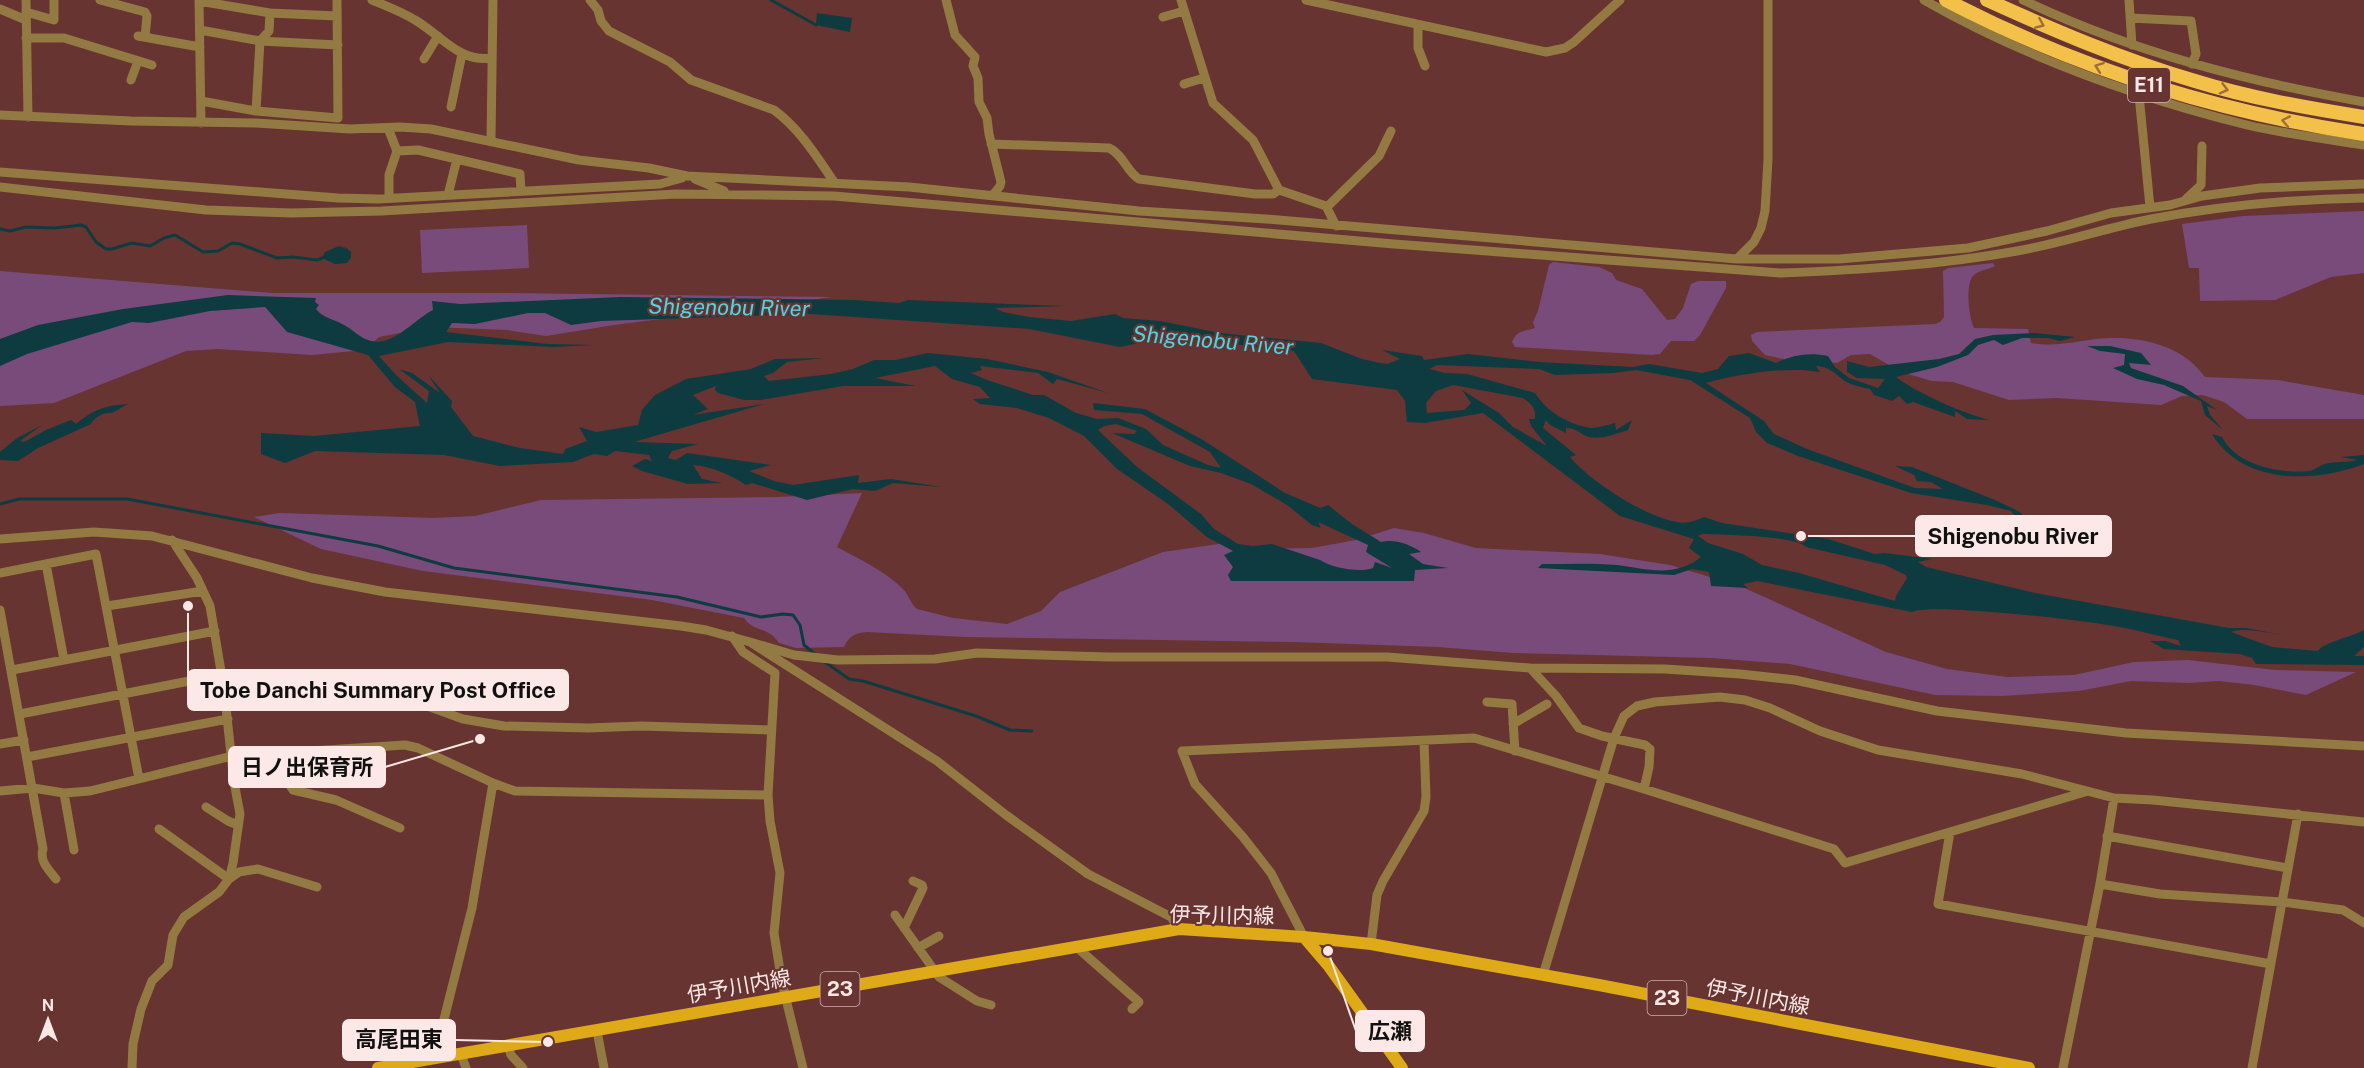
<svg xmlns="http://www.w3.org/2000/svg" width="2364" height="1068" font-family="'Public Sans','Noto Sans JP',sans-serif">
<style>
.green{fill:#784b7b}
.water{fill:#0e3b40;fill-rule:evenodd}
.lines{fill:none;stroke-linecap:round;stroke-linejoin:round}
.stream{stroke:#0e3b40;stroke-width:3}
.minor{stroke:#937942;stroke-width:9}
.major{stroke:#dfaa17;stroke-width:12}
.highway{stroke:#f3c04a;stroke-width:14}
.oneway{stroke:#9f6c3b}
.labels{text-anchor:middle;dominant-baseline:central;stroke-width:4.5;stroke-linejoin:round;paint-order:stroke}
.shield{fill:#673431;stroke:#cfb2b0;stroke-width:1.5}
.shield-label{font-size:20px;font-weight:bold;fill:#fce8e6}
.street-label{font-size:21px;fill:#fce8e6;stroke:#673431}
.water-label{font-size:22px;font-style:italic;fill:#49d7e6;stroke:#673431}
.leader{fill:none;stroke:#fce8e6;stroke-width:2}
.callout-dot{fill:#fce8e6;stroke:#673431;stroke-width:2}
.callout{fill:#fce8e6;stroke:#fce8e6;stroke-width:2}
.callout-label{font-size:22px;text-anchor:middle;font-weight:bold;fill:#111}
</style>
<rect width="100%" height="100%" fill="#673431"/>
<path class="green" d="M2364 211V273L2331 277 2275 300 2200 301 2199 268H2189L2182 224 2243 216Z
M527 225 529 268 422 273 420 230Z
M1553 262 1599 267 1612 273 1616 280 1642 289 1667 320 1675 319 1683 308 1691 284 1698 281H1726V288L1700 335 1694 341H1671L1660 354 1652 355 1515 347 1512 342C1517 330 1523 332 1535 328L1533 322 1538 311 1549 265Z
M1993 263 1995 266C1988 270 1978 270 1973 276 1965 285 1969 319 1974 328L2028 329 2031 343C2060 348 2081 339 2110 338 2145 337 2184 347 2205 377L2278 380 2364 395V419H2247L2224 402 2203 395 2182 396 2161 405 2056 398 2009 400 1953 382 1932 381 1901 372 1870 354 1851 355 1837 363 1792 361 1765 355 1752 341 1751 335 1757 332 1935 324 1940 322 1944 317 1943 271 1948 268Z
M0 271 273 293H506L833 297 614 325 546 336 507 330 432 327 379 337 365 350 312 355 218 349 186 351 54 403 0 406Z
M862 493 837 547C859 559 885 571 903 589 909 595 910 603 917 609L953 618 1007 624 1041 611 1060 592 1163 552 1219 544 1256 549 1312 548 1356 540 1394 528 1424 533 1476 548 1600 554 1670 565 1740 586 1886 652 1947 669 2007 677 2074 675 2134 662 2188 660 2275 670 2356 672 2306 695 2254 685 2219 681 2188 683 2131 681 2079 691 2002 696 1935 695 1790 664 1711 658 1513 653 1438 647 1294 642 965 637 867 632C855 633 849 636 844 647L796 648 779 643C768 626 754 633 744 618L652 600 423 571 321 549 254 517 280 513 434 518 475 516 541 500 778 497Z"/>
<path class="water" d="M817 13 852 18 850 32 816 25Z
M339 246 346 248 351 252V258L347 263 335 264 322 258 325 252Z
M228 295 316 298 315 302 319 305 316 309C323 318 334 319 344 325 352 329 359 337 368 340 392 349 413 320 433 310L432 301 460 304 620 297 854 300 899 303 908 300 1065 306 995 308 1003 312 1029 317 1071 321 1115 314 1123 318 1160 321 1220 333 1321 343 1362 359 1380 363 1387 364 1400 359 1382 350 1422 356 1424 360 1468 354 1539 362 1633 367 1649 364 1702 373 1718 369 1729 356 1749 353 1776 363C1792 355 1809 352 1828 356L1835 367 1849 378 1878 388 1885 379 1857 378 1847 372V361L1869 367 1939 359 1959 354 1975 339 1993 335 2035 333 2075 337 2060 341 2048 338H2022L2003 345 1994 340 1978 345 1968 355 1937 367 1896 377C1917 393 1964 414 1990 420L1967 419 1955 411V417L1913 402 1907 404 1899 396 1892 401 1874 395 1870 389C1861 387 1849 385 1842 379 1833 371 1828 367 1816 366L1820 372C1786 366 1739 374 1706 383L1764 421 1774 434 1807 449 1915 488 1943 489 1931 482 1917 481 1914 475 1895 466 1912 467 1995 500 2020 512 2026 518 2070 529 2036 526 2017 518 2011 511 1987 505 1911 493 1798 456 1767 443 1756 432 1750 418 1690 380 1636 370 1613 373 1555 375 1539 369 1437 365 1429 369 1445 373 1467 374 1535 393C1546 411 1569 425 1591 428 1598 428 1607 425 1615 423L1616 430 1632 420 1628 430C1615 434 1597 442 1584 435 1577 431 1574 428 1566 428V433L1550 425 1546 420 1543 428 1576 455 1570 457C1590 481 1645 517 1677 522 1686 524 1695 521 1704 517L1722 523 1828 539 1875 554 1885 553 1932 559 1918 562 1926 567 2035 593 2229 628H2246L2282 635C2267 633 2245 627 2231 632L2272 647 2318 651C2324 642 2352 637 2364 630V647L2354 656H2364V665L2256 664 2252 658 2240 654 2164 649 2150 641H2165L2181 646 2178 640C2158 636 2138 630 2119 627 2092 621 1927 602 1912 612L1757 581 1743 584 1748 588 1711 586 1709 572 1692 569 1674 575 1538 568 1542 564C1567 564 1593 563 1617 565 1647 569 1675 578 1701 557L1689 548 1694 539 1620 516 1483 413 1425 423 1407 422 1405 401 1397 390 1312 379 1294 351 1167 337 1120 347 1029 329 811 314 601 321 571 325 545 313H528L475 324 452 323 446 332 547 344 593 345 554 347 448 342 379 356 397 376 427 403 429 391 399 369 412 373 440 393 428 375 452 401 451 407 473 436 520 448 563 454 565 449 587 441 579 427 596 432 638 425 642 410 655 395 686 379 751 369 775 359 823 358 787 362 773 373 764 376 769 381 831 374 853 369 874 360H895L928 353 987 359 1048 372 1108 393 1057 379 1053 384 1038 373 980 366 982 370 971 373 987 380 1033 395H1044L1076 413 1097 419 1118 418 1146 429 1163 445 1208 465 1221 468 1210 452 1142 414 1094 410 1093 403 1145 409 1203 440 1285 493 1320 508 1328 505 1352 524 1381 542C1395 539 1409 544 1421 552L1409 554 1423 564 1448 568 1415 570 1414 581H1231L1228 575 1233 567 1224 555 1233 551 1207 537 1168 504 1117 469 1084 436 1049 418 1017 408 980 404 973 399 990 398 980 387 952 379 935 366 875 378 916 386H843L761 400H744L718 393 715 390 716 386 693 395 708 409 693 415 764 404 634 442 698 444 672 451 668 458 676 460 687 453 771 465 749 471 774 481 793 485 859 475 858 483 891 479 941 487 893 483 875 491 853 489 807 500 752 483 746 485C730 475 712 466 693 465L702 479 722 483 688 484 642 471 632 466 645 459 652 461 649 455 615 451 607 456 594 454 573 462 500 466 444 455 315 451 285 463 261 454V433L314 436 420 426 415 402 395 387 368 355 287 332 265 307 210 311 149 323 132 322 27 354 0 366V339L38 325 123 309ZM1453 385 1523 398C1532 404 1536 408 1535 419H1529L1531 426 1547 446 1513 427 1499 413 1462 390 1471 403 1464 410 1427 413 1426 403 1436 391ZM1116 424 1137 431 1134 434 1112 433 1190 466 1221 473 1251 484 1287 505 1312 525 1321 528 1318 522 1368 545 1366 552 1392 568 1375 562 1373 568C1360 573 1332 568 1320 560L1272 544 1253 546 1238 544 1214 529 1201 514 1137 467 1098 430 1104 426ZM1702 534C1722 535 1794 535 1806 547L1885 565 1906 575 1907 578 1896 596 1895 601 1799 573 1762 565 1743 554 1708 543 1698 536Z
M2087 346H2110L2141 353 2151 365 2129 363 2131 368 2183 386 2217 410 2207 406 2210 415 2223 430 2205 415 2201 401 2164 385 2137 379 2113 368 2124 365 2125 354 2100 351Z
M128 404 112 413C104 412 95 417 91 424L38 448 18 461 0 460V452L17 438 42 425 20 441 24 442 46 430 71 420 76 424C95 409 103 406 128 404Z
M2212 434 2222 437C2236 465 2279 474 2309 471 2316 470 2319 465 2325 464 2335 461 2347 463 2357 460L2341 457 2364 455V464C2314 483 2243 485 2212 434Z"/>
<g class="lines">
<path class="stream" d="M771 0 816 25
M0 229 10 231 26 227 55 228 81 225 86 227 96 242 106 249H112L132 243 150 246 164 238 175 235 203 252 218 251 232 243 240 244 277 258 293 257 317 260 322 258
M0 504 19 499H127L378 546 454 568 677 597 761 617 783 614 793 615 800 625 804 645 815 654
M825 662 849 679 863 681 976 716 1010 730 1032 731"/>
<path class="minor" d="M26 0 28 117
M100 0 145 12 147 16 145 37
M199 0 201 123
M372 0C386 6 402 12 415 20 441 35 459 63 492 58
M590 0 598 10 601 21 609 31 670 62 691 80 774 110C799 128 817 157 834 182
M946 0 955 35 975 57 973 66 978 78 979 102 987 118 989 134 1001 182 1000 186 993 195
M1181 0 1213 103 1253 140 1279 190 1326 206 1336 226
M1306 0 1546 52 1565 48 1574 42 1620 0
M1924 0C2024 57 2135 97 2247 125 2285 134 2325 139 2364 145
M2023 0C2132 52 2246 81 2364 102
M2129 0 2132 45
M199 1 270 13 337 16
M0 9 26 20
M26 12 54 20V0
M1163 17 1184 11
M2130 18 2191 21 2196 54 2192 64
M1418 26V48L1425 66
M200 30 260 41 256 111
M138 36 200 47
M26 38H64L152 65
M260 41 338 45
M260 41 269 31 270 13
M424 59 438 36
M131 80 138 61
M1184 84 1204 78
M2139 95 2150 207
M201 101 256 111 338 118 337 0
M451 107 462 54
M0 115 131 121 256 123 350 129 400 127 431 129 579 160 649 168 687 176 909 187 1139 211 1266 219 1737 259H1839L1968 248 2047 231 2111 213 2170 205 2202 196 2260 188 2364 184
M388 128 397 151 418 150 520 174 521 191
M491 140 493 0
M991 144 1109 148C1123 154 1127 172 1139 179L1255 194H1273L1279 190
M0 172 338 198 378 199 660 184 682 178
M695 179 724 191
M0 187 206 210 291 213 382 211 676 194 834 196 1394 244 1781 273C1860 270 1939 265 2017 251 2062 243 2106 228 2151 219 2220 206 2293 199 2364 198
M448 195 457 159
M389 198V175L397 151
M2186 199 2201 185 2202 146
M1327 207 1379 156 1391 131
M1737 259 1754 242 1761 228 1765 211 1768 160V0
M0 539 94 532 152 536 312 578 385 592 681 626 706 630 750 642 937 761 1006 815 1088 874 1171 917 1179 929
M46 564 64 660
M0 573 96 554 139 779
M107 606 203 591
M0 610 43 849C39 861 49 870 56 879
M750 642 794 655 838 660 935 659 977 653 1108 657H1387L1530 668 1665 669 1740 674 1795 680 1937 711 2126 733 2364 746
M1530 668 1556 696 1579 728 1602 736 1645 745 1650 749 1649 767 1644 789
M12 670 215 631
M224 689 356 680 463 719 504 726 588 728 641 726 771 730
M1487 702 1512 704 1515 751
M20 714 220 675
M1513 724 1547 704
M0 744 24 740
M294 752 289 784 293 790 336 800 400 828
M27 757 228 719
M0 791 33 788 64 793 90 791 232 756 405 745 418 748 493 783 515 791 768 795 775 673 743 652 732 636
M64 793 74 850
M768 795 770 821 780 873 774 933 782 983 803 1068
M206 807 228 821 238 825
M159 829 229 879 239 872 258 869 317 887
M1950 832 1938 904 2271 964
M2107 836 2288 868
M2100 884 2160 894 2282 902 2343 910 2364 923
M895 915 939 977 977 1001 991 1005
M904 928 923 888 922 885 913 881
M1304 937 1271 873 1243 837 1195 784 1182 751 1474 738 1644 789 1834 849 1845 863 2085 792
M1371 944 1377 895 1383 881 1424 811 1426 797 1424 741
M1080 946 1081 951 1139 1002 1132 1009
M918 948 939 936
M1543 975 1614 738 1624 716 1637 706 1655 702 1720 697 1745 700 1770 708 1820 731 1878 750 2022 774 2114 798 2153 800 2364 822
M597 1031 604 1068
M508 1046 511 1055 523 1068
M461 1054 466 1068
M434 1059 472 908 493 783
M132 1068 133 1044 141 1009 152 981 168 965 173 935 184 917 219 892 229 879 233 863 240 814 234 782 224 689 210 606 197 578 172 540
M2063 1068 2100 884 2114 798
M2252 1068 2298 814"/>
<path class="major" d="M1304 937 1328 965 1402 1068
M378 1068 1179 929 1304 937 1371 944 1599 985 2029 1068"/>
<path class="highway" d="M1946 0C2078 69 2217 112 2364 134
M1987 0C2055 31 2123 60 2195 81 2250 98 2307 108 2364 117"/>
</g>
<defs><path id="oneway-chevron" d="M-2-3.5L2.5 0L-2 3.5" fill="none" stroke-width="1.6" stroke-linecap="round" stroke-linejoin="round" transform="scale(1.5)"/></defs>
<g class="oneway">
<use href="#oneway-chevron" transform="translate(2040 24) rotate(23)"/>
<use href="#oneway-chevron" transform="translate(2099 67) rotate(-160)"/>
<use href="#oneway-chevron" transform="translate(2224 89) rotate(14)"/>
<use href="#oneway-chevron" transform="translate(2286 121) rotate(-169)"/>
</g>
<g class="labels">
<g class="shield">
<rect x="2128" y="68" width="42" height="34" rx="4.5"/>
<rect x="820.5" y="972" width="39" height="34" rx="4.5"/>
<rect x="1647.5" y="981" width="39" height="34" rx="4.5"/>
</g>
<g class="shield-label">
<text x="2149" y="85">E11</text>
<text x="840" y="989">23</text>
<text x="1667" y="998">23</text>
</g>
<g class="street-label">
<text transform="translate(1222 915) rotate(1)">伊予川内線</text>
<text transform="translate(739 986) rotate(-10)">伊予川内線</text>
<text transform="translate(1758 997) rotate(11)">伊予川内線</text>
</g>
<g class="water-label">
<text transform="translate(729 307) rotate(1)">Shigenobu River</text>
<text transform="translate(1213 340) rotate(5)">Shigenobu River</text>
</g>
</g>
<path class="leader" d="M1801 536L1916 536M188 606L188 690M480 739L385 767M1328 951L1356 1031M548 1042L455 1040"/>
<g class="callout-dot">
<circle cx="1801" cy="536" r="6"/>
<circle cx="188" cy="606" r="6"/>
<circle cx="480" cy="739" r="6"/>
<circle cx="1328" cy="951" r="6"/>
<circle cx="548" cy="1042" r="6"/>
</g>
<g class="callout">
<rect x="1916" y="516" width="195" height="40" rx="6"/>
<rect x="188" y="670" width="380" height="40" rx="6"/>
<rect x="229" y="747" width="156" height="40" rx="6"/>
<rect x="1356" y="1011" width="68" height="40" rx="6"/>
<rect x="343" y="1020" width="112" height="40" rx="6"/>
</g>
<g class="callout-label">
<text x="2013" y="544">Shigenobu River</text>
<text x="378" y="698">Tobe Danchi Summary Post Office</text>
<text x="307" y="775">日ノ出保育所</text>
<text x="1390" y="1039">広瀬</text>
<text x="399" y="1047">高尾田東</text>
</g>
<g transform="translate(48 1020)" stroke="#673431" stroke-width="4.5" paint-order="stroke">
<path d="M0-4.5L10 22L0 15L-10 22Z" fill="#fce8e6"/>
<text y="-9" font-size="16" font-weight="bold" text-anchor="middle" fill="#fce8e6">N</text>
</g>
</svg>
